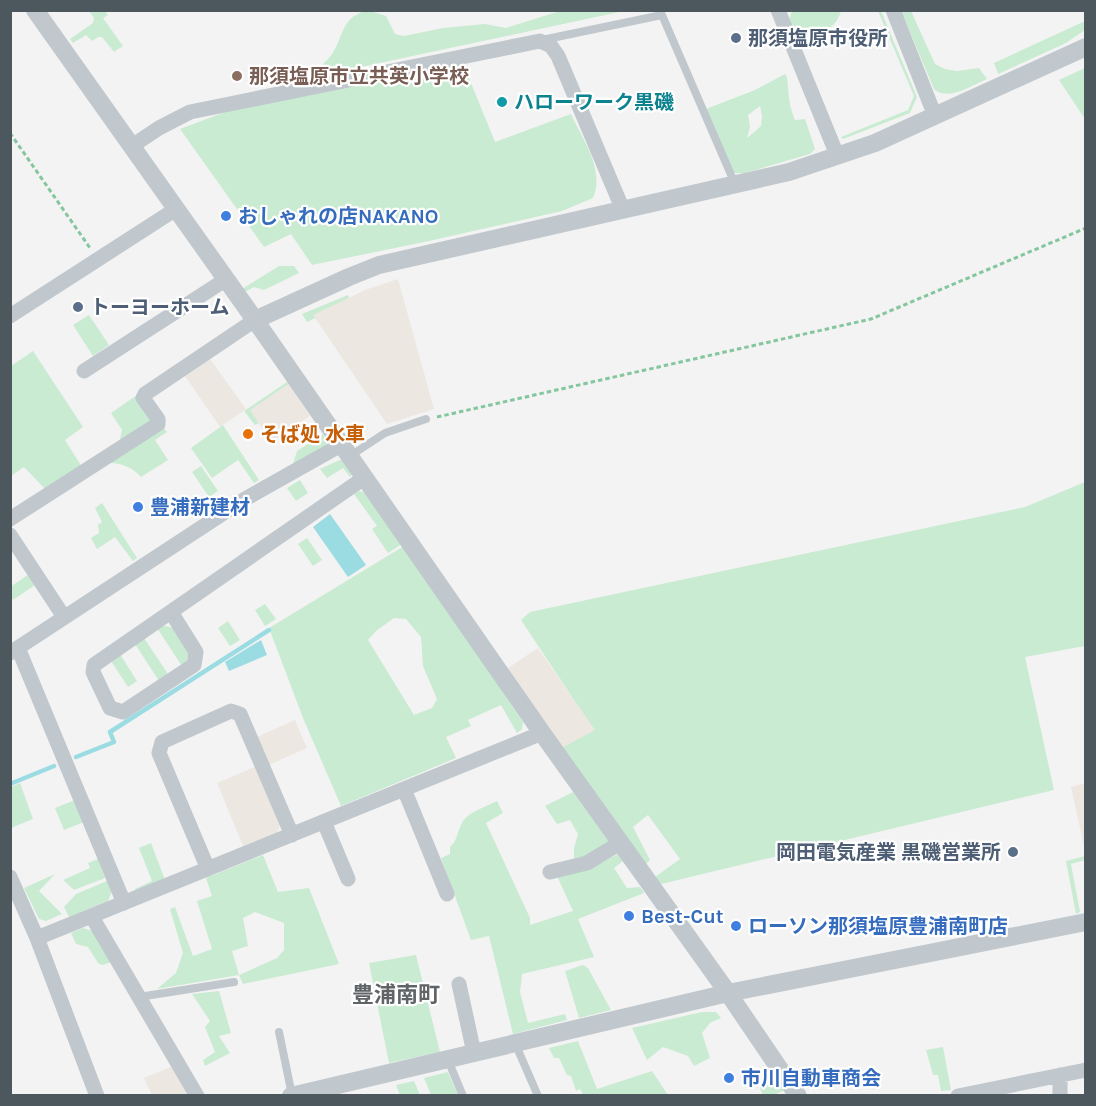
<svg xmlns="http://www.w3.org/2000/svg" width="1096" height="1106" font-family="Karla,'Noto Sans JP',sans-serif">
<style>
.green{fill:#c8ebd2;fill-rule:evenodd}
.sand{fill:#ece7e1}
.water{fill:#9bdce3}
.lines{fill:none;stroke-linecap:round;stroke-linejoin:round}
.stream{stroke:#9bdce3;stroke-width:4.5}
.path{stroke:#84c69e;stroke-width:3;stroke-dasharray:4.5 3;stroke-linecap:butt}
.service{stroke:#c0c8cd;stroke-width:8}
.minor{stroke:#c0c8cd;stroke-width:15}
.tertiary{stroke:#c0c8cd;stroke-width:18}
.service-dot{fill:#5c6f8a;stroke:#fff;stroke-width:2}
.education-dot{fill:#8d6e63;stroke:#fff;stroke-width:2}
.culture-dot{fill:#0f9aa8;stroke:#fff;stroke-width:2}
.shop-dot{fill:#3f7fe0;stroke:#fff;stroke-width:2}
.food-dot{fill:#e8710a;stroke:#fff;stroke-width:2}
.labels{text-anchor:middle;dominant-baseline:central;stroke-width:4.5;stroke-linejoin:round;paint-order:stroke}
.service-label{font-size:20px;font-weight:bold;fill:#4e5e75;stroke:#fff;text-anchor:start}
.education-label{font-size:20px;font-weight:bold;fill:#785e54;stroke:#fff;text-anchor:start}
.culture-label{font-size:20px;font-weight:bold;fill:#0d838f;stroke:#fff;text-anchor:start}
.shop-label{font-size:20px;font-weight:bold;fill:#366cbe;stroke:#fff;text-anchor:start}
.food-label{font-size:20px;font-weight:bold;fill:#c56008;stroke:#fff;text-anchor:start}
.quarter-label{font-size:22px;font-weight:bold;fill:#606467;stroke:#fff}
</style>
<rect width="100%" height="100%" fill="#f4f3f3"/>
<path class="green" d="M367 10 386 16 395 34 404 36 443 28 485 24 506 28 560 11H624L314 77C319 65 326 63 332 54 345 34 340 19 367 10Z
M89 11H105L108 15 103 18 123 46 114 52 102 37H98L92 41 86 35 73 43 70 39 93 23 94 18Z
M792 11H841C835 32 822 29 803 35L797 31 789 20Z
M878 11H881L917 97 910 113 843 139 841 137 908 110 914 96Z
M901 11H911L935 64 945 69 957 71 979 68 987 79C972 85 949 102 934 89Z
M1085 21V30L1066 43 998 74 994 63Z
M465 62 469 78 495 142 571 114C583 140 605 170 593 198L562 211 429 241 312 265 291 234 264 247 180 129 228 111Z
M1085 68V119L1059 80Z
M785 74 787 77C789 95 788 102 795 120L805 119 815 149 810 154 745 173H734L706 109 755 90ZM760 106 762 116 761 126 747 138 750 127 748 115Z
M279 266H294L299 273 264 290 254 287 243 293 242 289Z
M348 295 350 301 307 322 302 314Z
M89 315 109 345 93 356 73 325Z
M33 351 83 427 65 440 82 467 46 490 24 467 11 476V366Z
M287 382 289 384 251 410 259 423 255 425 244 411Z
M137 395 152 420 122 443 120 439 122 430 111 413Z
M162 425 167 432 155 440 168 460 141 477C133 468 122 463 110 463Z
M223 425 259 480 254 483 238 460 212 478 191 448Z
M323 434 330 446 293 464 297 451Z
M342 459 352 474 350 477 343 468 327 478 320 469Z
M201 466 218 491 209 497 192 472Z
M300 480 308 493 296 501 287 488Z
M1085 482V646L1025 657 1054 790 661 884 655 877 680 859 648 815 633 827 650 860 645 865 561 748 594 730 521 620 530 612 1025 507Z
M359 491 366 493 402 544 388 553 372 529 377 526 354 494Z
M102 503 137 558 133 561 115 537 97 549 91 538 99 533 98 525 102 522 95 508Z
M307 538 322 560 313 566 298 544Z
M404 546 523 722 522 729 517 733 501 705 468 720 471 726 446 737 456 758 341 806 303 718 269 628ZM394 618 406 619 421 637 423 666 437 699 432 708 414 715 368 640 376 631Z
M28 575 35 585 13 600 11 596 10 587Z
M265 604 276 619 265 626 255 610Z
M228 621 240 640 230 646 218 628Z
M162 625 173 628 189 652 186 663 182 666 157 628Z
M144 638 168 674 159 681 135 644Z
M120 654 137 681 128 687 111 661Z
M20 783 33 819 11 828V787Z
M573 792 610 843 586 857 574 858V848L578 834 570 820 557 824 545 806Z
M75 800 84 822 64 830 55 808Z
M497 801 503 813 486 823 530 918V925L573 911 557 876 591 868 618 854 623 861 614 868 627 888 640 887 644 893 578 919 594 957 522 974 520 992 528 1023 565 1014 567 1020 513 1034 489 936 471 940 441 858 450 854V847C458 840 457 831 463 821 469 812 487 806 497 801Z
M151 843 165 880 135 892V889L152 881 139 848Z
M263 855 278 892 309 888 339 964 243 984 239 975 157 989 176 973 183 953 170 909 175 907 193 956 212 949 197 901 212 896 206 878ZM255 912 284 923V950L277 958 239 975 232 951 248 946 243 918Z
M1085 856V860L1071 864 1080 912 1076 914 1066 861Z
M98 859 105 878 74 890 63 880 90 868 88 863Z
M55 874 39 891 62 914 46 921 39 919 24 888Z
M107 881 112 891 108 901 69 917 64 907 76 894Z
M83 928 93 931 112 962 102 965 98 963 88 947 76 944 71 933Z
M416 955 440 1052 389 1063 369 963Z
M583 965 588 968 611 1010 579 1018 565 971Z
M219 991 231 1033 219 1036 230 1053 205 1066 203 1060 215 1052 205 1027 210 1021 192 994Z
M702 1012H716L721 1018 710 1023 702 1033 710 1058 694 1066 688 1056 663 1047 647 1060 632 1028Z
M578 1041 597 1089 652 1071 668 1095H583L580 1089 576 1091 571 1076 567 1075 559 1058H554L549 1048Z
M943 1047 951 1090 941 1091 938 1075H933L926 1050Z
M448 1072 458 1095H431L424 1078Z
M778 1079 785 1090 774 1095H763L760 1088Z
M414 1081 420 1095H400L396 1085Z"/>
<path class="sand" d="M398 279 434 409 387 424 313 315 365 290Z
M210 359 246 409 220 427 185 376Z
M289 384 310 416 271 442 250 410Z
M538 648 595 730 561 748 508 668Z
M295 720 307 748 269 765 257 737Z
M257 766 281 823 277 833 243 846 217 783Z
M1085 783H1086L1085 851 1071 787Z
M173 1066 191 1095H152L144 1078Z"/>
<path class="water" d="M330 514 366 565 348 577 313 527Z
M261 640 267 655 229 671 225 662Z"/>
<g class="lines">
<path class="stream" d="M76 757 114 742 110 732 269 630
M10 784 54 766"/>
<path class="path" d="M10 133 90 248
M437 417 871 319 1086 228"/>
<path class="service" d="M542 40 662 15 735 184
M350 456 385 433 426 419
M139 997 234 982
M279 1032 292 1095
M515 1043 538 1096
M448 1060 463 1096"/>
<path class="minor" d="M778 10 837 155
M893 10 935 116
M132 146 159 128 190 112 540 41 551 46 558 56 623 210
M10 316 176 209
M84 371 225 280
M10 519 158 424V419L143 398 145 394 255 320
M10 535 64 617
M171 612 196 652 194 665 123 712 110 708 93 672 94 665 364 478
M18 648 124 903
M10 653 245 499 341 445
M404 789 447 894
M324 822 348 879
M208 869 159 753 162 742 231 711 240 714 292 835
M550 872 587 863 620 843
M10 877 37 938 97 1096
M92 917 197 1096
M37 938 542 733
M459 984 474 1053
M1060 1075V1096
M958 1096 1086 1070"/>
<path class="tertiary" d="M35 10 255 320 542 733 728 993 798 1096
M255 320 349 277 379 265 789 172 875 143 1086 47
M291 1096 728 993 1086 922"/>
</g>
<g class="service-dot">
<circle cx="736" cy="38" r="6"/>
<circle cx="78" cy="307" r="6"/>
<circle cx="1013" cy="852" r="6"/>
</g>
<circle class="education-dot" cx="237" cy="76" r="6"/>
<circle class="culture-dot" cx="502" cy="102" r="6"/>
<g class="shop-dot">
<circle cx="226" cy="216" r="6"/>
<circle cx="138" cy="507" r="6"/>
<circle cx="629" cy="916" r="6"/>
<circle cx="736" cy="926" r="6"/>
<circle cx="729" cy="1078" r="6"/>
</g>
<circle class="food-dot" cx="248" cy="434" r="6"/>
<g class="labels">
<g class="service-label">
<text x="748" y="38">那須塩原市役所</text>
<text x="90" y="307">トーヨーホーム</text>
<text x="1001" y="852" text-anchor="end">岡田電気産業 黒磯営業所</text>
</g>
<g class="education-label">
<text x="249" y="76">那須塩原市立共英小学校</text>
</g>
<g class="culture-label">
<text x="514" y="102">ハローワーク黒磯</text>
</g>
<g class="shop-label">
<text x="238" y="216">おしゃれの店NAKANO</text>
<text x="150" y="507">豊浦新建材</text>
<text x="641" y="916">Best-Cut</text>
<text x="748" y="926">ローソン那須塩原豊浦南町店</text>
<text x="741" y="1078">市川自動車商会</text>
</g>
<g class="food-label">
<text x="260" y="434">そば処 水車</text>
</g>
<g class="quarter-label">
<text x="396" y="995">豊浦南町</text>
</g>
</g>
<rect width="1096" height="1106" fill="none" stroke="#4c585e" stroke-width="24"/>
</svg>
